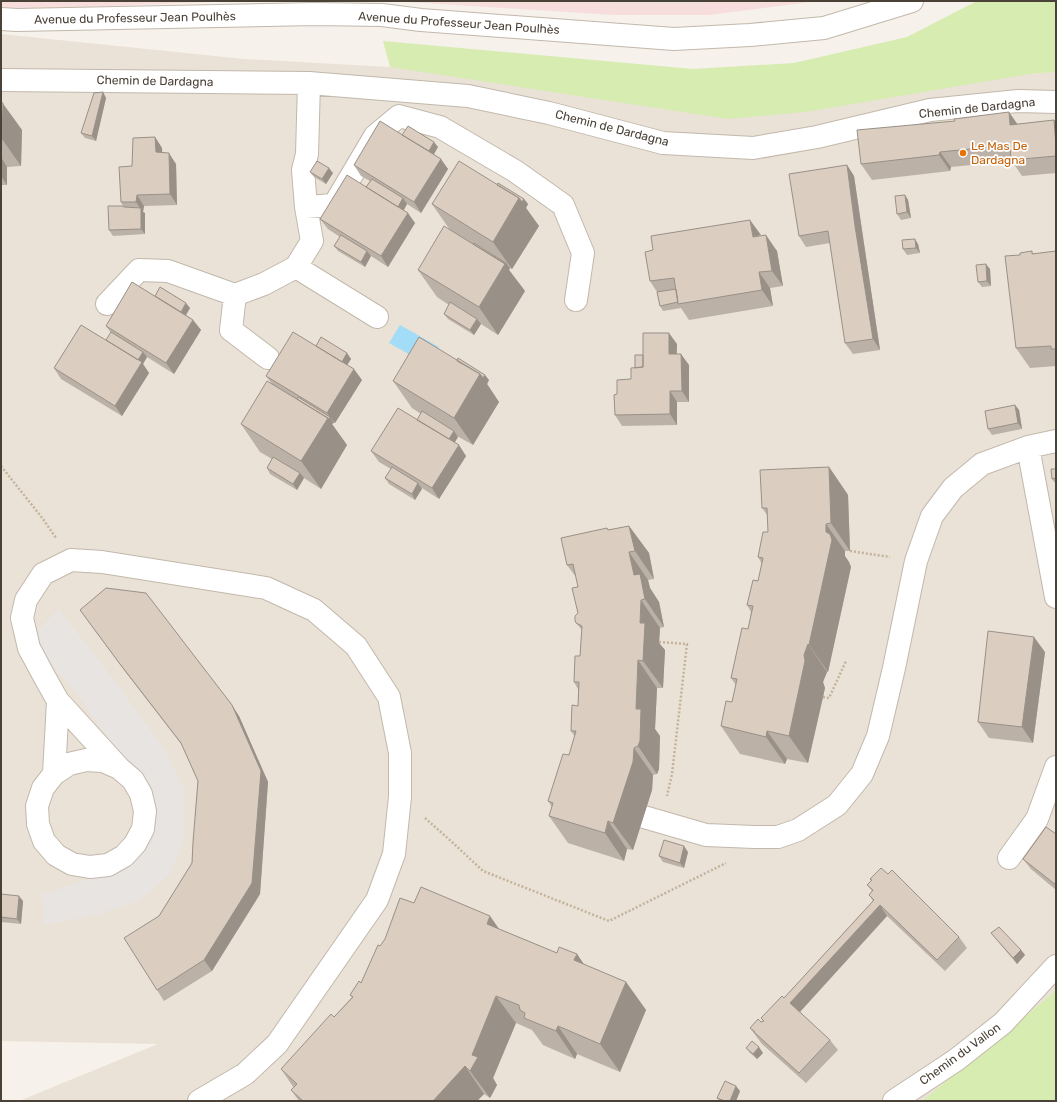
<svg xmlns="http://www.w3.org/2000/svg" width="1057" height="1102" font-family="Rubik,sans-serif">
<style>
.residential{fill:#eae2d7}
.medical{fill:#f7dedd}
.green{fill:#d7ecb0}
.parking{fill:#e7e4e1}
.water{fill:#a3dcf6}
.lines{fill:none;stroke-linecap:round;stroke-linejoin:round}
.minor-casing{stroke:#c2b8ab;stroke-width:24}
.path{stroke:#c5b29b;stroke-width:2.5;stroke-dasharray:2 2;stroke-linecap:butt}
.minor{stroke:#fff;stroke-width:22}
.wall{fill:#bcb1a6}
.shaded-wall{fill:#999087}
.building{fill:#dbcec1;stroke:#999087}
.food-dot{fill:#e8710a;stroke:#fff;stroke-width:1.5}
.labels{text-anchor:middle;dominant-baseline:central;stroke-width:3.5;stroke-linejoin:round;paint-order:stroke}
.street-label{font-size:12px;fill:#4a4137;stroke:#fff}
.food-label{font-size:12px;fill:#c56008;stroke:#fff;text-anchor:start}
</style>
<rect width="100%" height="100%" fill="#f6f1ea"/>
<path class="residential" d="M1 34 244 59 390 67 1030 74 1056 72V987L1052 994 922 1101H19L158 1044 1 1041Z"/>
<path class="medical" d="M1 1H233L11 10 1 6Z
M394 1H818L709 15H614Z"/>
<path class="green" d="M977 1H1056V72L1030 74 806 112 728 119 390 67 383 41 693 69 794 63 907 37Z
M1056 987V1101H922L1052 994Z"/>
<path class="parking" d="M401 1H706L698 3 413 2Z
M59 609 120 688 167 753 184 789V841L170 874 140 900 96 915 44 925V904L42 895 132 864 146 849 151 825 144 783 111 742 73 689 36 646 39 629Z"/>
<path class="water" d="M400 325 439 347 428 365 389 343Z"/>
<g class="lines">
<g class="minor-casing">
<path id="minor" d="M1 19 17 20 315 14 382 15 421 20 674 39 750 35 824 28 912 1
M1 80 309 83 468 96 549 113 663 143 753 148 817 137 930 110 1018 101 1056 102
M306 207 334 205 375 136 399 116 440 127 515 171 563 205 583 253 576 300
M296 267 377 317
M235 295 231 330 268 358
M107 304 139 270 168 271 235 295 264 284 296 267 312 241 306 207 303 170 307 154 309 83
M1028 447 1056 597
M119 768 103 761 86 760 69 764 54 774 43 788 37 806 38 824 44 841 56 855 72 864 90 867 108 865 124 856 135 844 143 829 145 811 141 794 133 780 119 768 58 701 44 676 29 648 22 618 26 600 43 574 71 560 102 562 266 588 314 610 356 646 389 697 400 753V797L394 854 377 900 277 1044 245 1074 199 1101
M54 774 58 701
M644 817 706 835 754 837H778L798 830 837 805 862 774 878 736 894 668 916 561 932 516 953 488 982 464 1028 447 1056 441
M1009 858 1037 819 1056 767
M894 1101 956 1060 1003 1023 1056 966"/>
</g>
<path class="path" d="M1 466 43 519 56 538
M850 551 890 557
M659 642 687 644 672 774 667 796
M823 697 829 698 846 661
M425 818 452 842 483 871 609 921 726 863"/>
<use href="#minor" class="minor"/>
</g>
<path class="wall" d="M103 92 106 98 96 141 85 138 81 133Z
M1 101 22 130 21 166 7 167V185H1Z
M1054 120 1056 123V173L1022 176 1012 161 951 167 950 171 872 180 861 164 1017 124Z
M402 135 438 147 434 154 448 169 421 213 407 204 404 210 415 223 388 267 371 256 365 267 338 251 334 246 340 237 328 229 320 219 366 187 370 181 361 176 354 165Z
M155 137 162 148V153L176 164 177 205 144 206 143 212 145 213V234L113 236 109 230 123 206 121 202 132 166Z
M847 165 854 176 863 237 880 350 853 354 845 343 830 243 806 247 799 236Z
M310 172 333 173 326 184 314 177Z
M497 185 524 199 528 204 526 208 539 226 512 269 510 268 509 270 525 291 498 335 481 324 474 335 448 319 444 314 449 305 437 297 418 270 450 230 432 204Z
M905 195 908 200 911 218 901 220 897 214Z
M761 236 777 251 783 286 770 288 773 306 689 320 681 308 663 311 660 306 657 292 650 281Z
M918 244 920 253 907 255 903 249Z
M1032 251 1033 254 1056 251V366L1030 368 1016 348 1020 255Z
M990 269 991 286 982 287 978 282Z
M155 296 190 308 186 315 193 320 201 330 174 374 147 357 143 364 149 373 122 416 61 379 54 368 106 340 111 333 106 326Z
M677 344V354L689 365V402H677V425L622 426 615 415 631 379 635 368 643 355Z
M316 346 347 353 351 359 347 365 362 380 335 423 333 422 332 424 347 445 321 489 304 478 297 490 270 474 267 468 272 459 260 452 241 424 272 384 266 376Z
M489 380 487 384 499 402 473 445 457 436 458 437 454 442 466 456 439 499 422 488 415 500 389 484 385 478 391 469 379 462 371 451 417 420 421 414 412 408 393 381Z
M1015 405 1019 410 1022 429 992 435 988 429Z
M829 467 848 495 850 551H845V556L849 562 851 567 828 672H827L823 682 825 688 808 763 787 759 785 764 740 754 721 726 732 702 736 685 731 678 748 629 751 612 747 605 758 581 762 564 758 557 768 532V516L762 508Z
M1056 469V484L1052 479Z
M629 526 649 553 654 579 648 580 650 588 659 602 664 627 660 628 659 643 665 650 663 688H657L655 729 660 736 659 769 657 774 653 775 652 790 633 850 627 849 624 861 568 843 549 816 552 807 548 801 569 755 575 737 571 731 578 706V689L574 682 580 656 582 630 576 623 578 613V587L576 577 567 565 607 528 608 530Z
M80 610 239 716 268 782 260 894 212 971 164 1001 157 990 159 916 192 863 198 781 182 745 127 674Z
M1045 652 1033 743 989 738 978 722Z
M1056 834V890L1031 869 1023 859Z
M688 852 684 868 663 862 659 856Z
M888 874 959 937 967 948 945 971 887 916 800 1012 830 1040 838 1050 806 1083 762 1044 750 1028 763 1021 761 1018 784 998 873 901 869 895 872 891 867 885 871 881 870 879Z
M1 894 23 901 21 924 1 922Z
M414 903 499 929 557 953 577 954 584 965 626 982 646 1010 620 1072 577 1054 575 1059 543 1045 532 1030 516 1023 493 1078 497 1085 490 1098 484 1094 477 1101H299L291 1090 294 1088 281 1069 334 1017 352 997 350 995 361 983 380 946Z
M991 933 1021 950 1025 955 1017 964 995 938Z
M746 1048 763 1053 757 1059 750 1053Z
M740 1091 736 1101H719L717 1098Z"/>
<path class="shaded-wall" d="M103 92 106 98 96 141 92 136Z
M1 101 22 130 21 166 2 139 1 120Z
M1009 112 1020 128 1010 125Z
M1054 120 1056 123V145Z
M155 137 162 148 163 163 156 152Z
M434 142 438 147 431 159 427 154Z
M940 152 951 167 950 171 939 155Z
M169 153 176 164 177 205 170 194Z
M1 157 7 167V185L1 176Z
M441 159 448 169 421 213 414 202Z
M847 165 854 176 863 237 880 350 873 339 855 226Z
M329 168 333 173 326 184 322 179Z
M137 195 144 206 143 212 145 213V234L141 229V210L136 202Z
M905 195 908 200 911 218 907 212Z
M403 198 407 204 401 215 397 209Z
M519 198 524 199 528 204 526 208 539 226 512 269 493 242Z
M408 213 415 223 388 267 381 256Z
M750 220 761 235 753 237Z
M766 235 777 251 783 286 772 271Z
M915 239 918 244 920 253 916 248Z
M367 251 371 256 365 267 361 262Z
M506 263 510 268 509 270 525 291 498 335 479 307 505 264Z
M986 264 990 269 991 286 987 281Z
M759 272 770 288 773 306 762 290Z
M186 303 190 308 183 320 180 315Z
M477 319 481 324 474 335 470 330Z
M193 320 201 330 174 374 166 363Z
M669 333 677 344 676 365 669 354Z
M143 352 147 357 143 364 149 373 122 416 115 406 137 362Z
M347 353 351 359 344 370 340 364Z
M681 354 689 365V402L682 391Z
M354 369 362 380 335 423 327 413Z
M480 374 485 375 489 380 487 384 499 402 473 445 454 418Z
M670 391 677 402V425L670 414Z
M1015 405 1019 410 1022 429 1018 423Z
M330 417 334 423 332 424 347 445 321 489 301 461 328 418Z
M454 431 458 437 452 447 448 441Z
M459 445 466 456 439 499 432 488Z
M829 467 848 495 850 551 831 523Z
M300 473 304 478 297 490 293 484Z
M418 483 422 489 415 500 412 494Z
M826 524 845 551V556L849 562 851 567 828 672 809 645 826 532Z
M629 526 649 553 654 579 635 551Z
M629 552 648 580 650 588 659 602 664 627 645 599 634 575Z
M641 600 660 628 659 643 665 650 663 688 643 661 640 623Z
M1034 637 1045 652 1033 743 1022 727Z
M808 644 827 672 823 682 825 688 808 763 789 736 804 655Z
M638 660 657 688 655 729 660 736 659 769 657 774 638 746 636 709Z
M232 705 239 716 268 782 260 894 212 971 204 960Z
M767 731 787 759 785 764 766 737Z
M634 748 653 775 652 790 633 850 613 823Z
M608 821 627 849 624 861 605 833Z
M684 846 688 852 684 868 680 863Z
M19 896 23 901 21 924 17 919Z
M880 905 887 916 798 1014 790 1003Z
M490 916 509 943 487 924Z
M1021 950 1025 955 1017 964 1013 958Z
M577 954 596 982 574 960Z
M626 982 646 1010 620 1072 600 1044Z
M496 996 516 1023 493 1078 497 1085 490 1098 470 1071 472 1055Z
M558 1026 577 1054 575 1059 556 1031Z
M759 1047 763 1053 757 1059 753 1054Z
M465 1066 484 1094 477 1101H433Z
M736 1086 740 1091 736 1101H730Z"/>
<path class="building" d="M103 92 92 136 81 133 94 93Z
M1 103H3L2 139H1Z
M1009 112 1010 125 1054 120 1056 145V156L1011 160 1010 145 940 152 939 155 861 164 857 130 955 121 954 119Z
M380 121 441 159 414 202 354 165Z
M408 126 434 142 429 151 402 135Z
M155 137 156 152 169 153 170 194 137 195 136 202H121L119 167 132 166 133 138Z
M317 161 329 168 322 179 310 172Z
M459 161 519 198 493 242 432 204Z
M847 165 855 226 873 339 845 343 828 231 799 236 789 174Z
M347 175 408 213 381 256 320 219Z
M372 179 403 198 398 207 366 187Z
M498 183 524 199 522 202 519 198 497 185Z
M905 195 907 212 897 214 895 196Z
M108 206H123L124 207 141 208V229L109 230Z
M750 220 753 237 766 235 772 271 759 272 762 290 678 304 674 278 650 281 645 252 653 250 651 236Z
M444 226 505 264 479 307 418 270Z
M341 235 367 251 361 262 334 246Z
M915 239 916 248 903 249 902 240Z
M474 243 506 263V264L473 244Z
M1032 251V254L1056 251V349H1051V346L1016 348 1005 256 1020 255V253Z
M986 264 987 281 978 282 976 265Z
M132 282 193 320 166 363 106 326Z
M160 287 186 303 181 312 155 296Z
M676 289 678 302 660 306 657 292Z
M450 302 477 319 470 330 444 314Z
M81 325 142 362 115 406 54 368Z
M111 332 143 352 138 360 106 340Z
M293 332 354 369 327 413 266 376Z
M643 333H669V354H681L682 391H670V414L615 415 614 395 617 394V380L631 379V368L643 367Z
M321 337 347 353 342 362 316 346Z
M419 337 480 374 454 418 393 381Z
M635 355H643V367L635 368Z
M458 358 485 375 483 378 480 374 457 361Z
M267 381 328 418 301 461 241 424Z
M298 397 330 417 329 419 297 399Z
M1015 405 1018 423 988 429 985 411Z
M398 408 459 445 432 488 371 451Z
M422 411 454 431 449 439 417 420Z
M273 457 300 473 293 484 267 468Z
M392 467 418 483 412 494 385 478Z
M829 467 831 523 826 524V532L830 534 832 540 809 645 808 644 804 655 805 661 789 736 767 731 766 737 721 726 726 701 732 702 737 679 731 678 742 628 748 629 753 606 747 605 753 580 758 581 763 558 758 557 763 532H768L767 508H762L760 470Z
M1051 469H1056V478L1052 479Z
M629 526 635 551 629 552 634 575 640 574 645 599 641 600 640 623H645L643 661 638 660 636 709H641L640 741 638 746 634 748 633 762 613 823 608 821 605 833 549 816 553 803 548 801 563 754 569 755 576 731H571L572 705 578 706 579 682H574L575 656H580L582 626 576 623 575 620V616L578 613 572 588 578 587 573 564 567 565 561 538 607 528 608 530Z
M106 588 146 593 232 705 261 771 252 883 204 960 157 990 124 938 159 916 192 863 193 842 198 781 181 743 120 664 80 610Z
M988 631 1034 637 1022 727 978 722Z
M1046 827 1056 834V885L1023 859Z
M664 840 684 846 680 863 659 856Z
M881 868 888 874 892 870 959 937 937 960 880 905 790 1003 830 1040 799 1073 755 1033 754 1031 750 1028 758 1019 761 1022 764 1021 761 1018 782 996 784 998 874 900 869 895 873 890 867 885 872 880 870 879Z
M421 887 490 916 487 924 557 953 559 947 577 954 574 960 626 982 600 1044 558 1026 556 1031 524 1018 525 1013 520 1010 519 1005 496 996 472 1055 478 1057 470 1071 465 1066 433 1101H303L291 1090 297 1084 281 1069 331 1014 334 1017 353 997 350 995 359 981 361 983 378 945 380 946 385 939 400 898 414 903Z
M1 894 19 896 17 919 1 917Z
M999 927 1021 950 1013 958 991 933Z
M752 1041 759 1047 753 1054 746 1048Z
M725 1081 736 1086 730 1101H725L717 1098Z"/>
<circle class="food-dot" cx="963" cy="153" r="4"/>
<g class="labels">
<g class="street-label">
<text transform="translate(135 18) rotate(-1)">Avenue du Professeur Jean Poulhès</text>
<text transform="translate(459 23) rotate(4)">Avenue du Professeur Jean Poulhès</text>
<text transform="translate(155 81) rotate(1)">Chemin de Dardagna</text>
<text transform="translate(977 108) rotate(-6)">Chemin de Dardagna</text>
<text transform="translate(612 128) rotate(14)">Chemin de Dardagna</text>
<text transform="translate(960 1054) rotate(-36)">Chemin du Vallon</text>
</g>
<g class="food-label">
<text x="971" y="146">Le Mas De<tspan x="971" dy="14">Dardagna</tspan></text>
</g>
</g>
<rect width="1057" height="1102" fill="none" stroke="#4a4137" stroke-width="4"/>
</svg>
